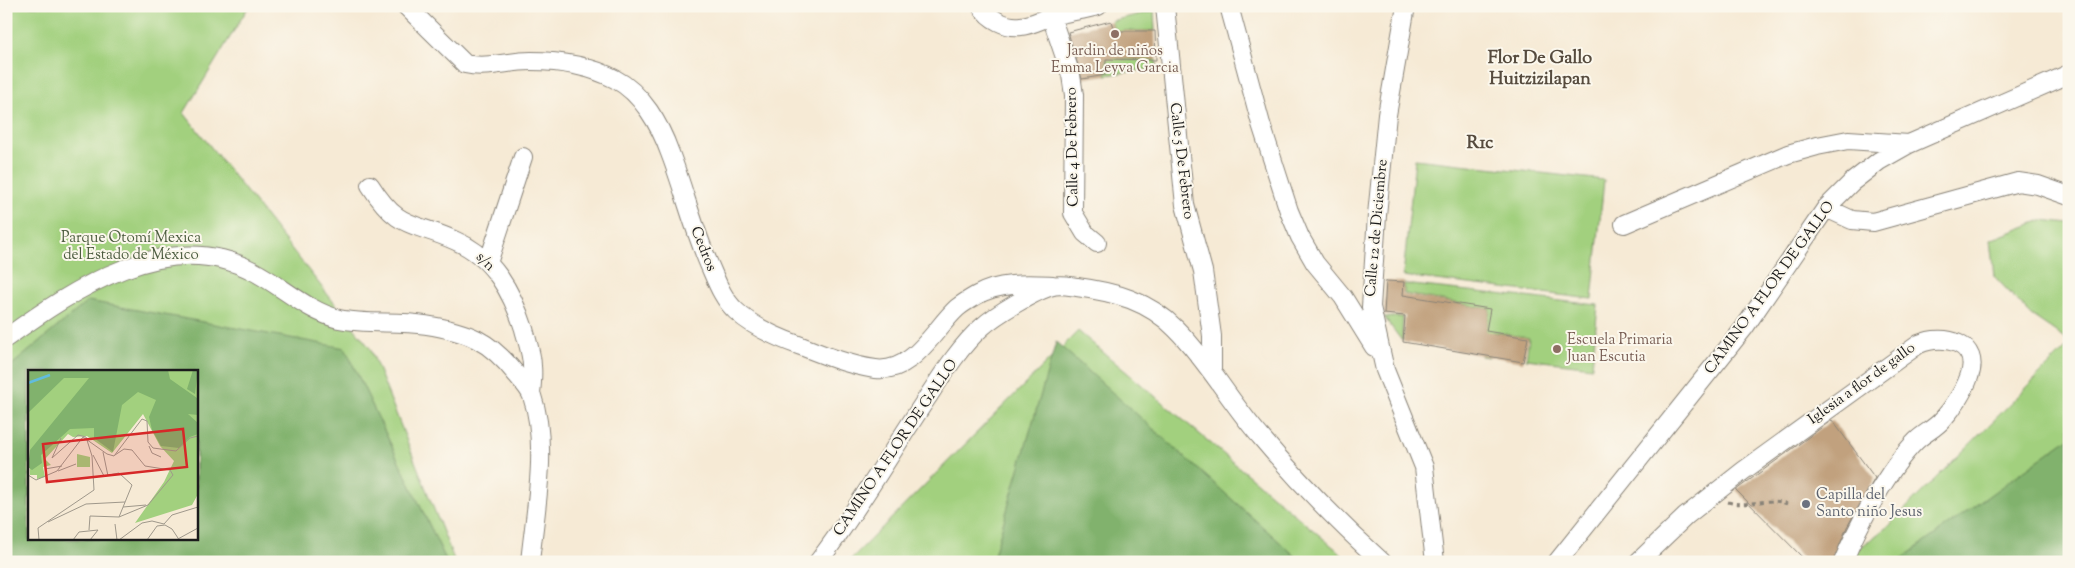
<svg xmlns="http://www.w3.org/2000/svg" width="2075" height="568" font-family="'Sorts Mill Goudy',serif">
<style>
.green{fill:#a2d07e;stroke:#5f764d;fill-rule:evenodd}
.forest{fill:#81b26d;stroke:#4e6744;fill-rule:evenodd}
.building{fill:#c1a17e}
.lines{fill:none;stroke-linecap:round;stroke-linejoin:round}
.minor-casing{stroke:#898378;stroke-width:20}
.path{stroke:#898378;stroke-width:3;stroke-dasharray:4 4;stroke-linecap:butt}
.minor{stroke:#fff;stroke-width:18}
.education-dot{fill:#8d6e63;stroke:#fbf7ec;stroke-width:2}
.worship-dot{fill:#6b7280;stroke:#fbf7ec;stroke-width:2}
.labels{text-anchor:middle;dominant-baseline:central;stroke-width:4;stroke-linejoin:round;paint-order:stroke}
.education-label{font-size:15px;fill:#785e54;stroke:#fbf7ec}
.street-label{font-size:15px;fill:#1c1c1c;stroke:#fbf7ec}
.park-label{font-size:15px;fill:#4b5b3e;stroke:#fbf7ec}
.worship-label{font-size:15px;fill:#5b616d;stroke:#fbf7ec;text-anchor:start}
.quarter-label{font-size:18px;font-weight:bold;fill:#564b3e;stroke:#fbf7ec}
.inset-river{fill:none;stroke:#61bcdf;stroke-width:2.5}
.inset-road{fill:none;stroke:#9f988b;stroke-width:1}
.view{fill:#d62828;fill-opacity:0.15;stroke:#d62828;stroke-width:2.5}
.inset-edge{fill:none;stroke:#1c1c1c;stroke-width:2.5}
</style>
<rect width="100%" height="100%" fill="#fbf7ec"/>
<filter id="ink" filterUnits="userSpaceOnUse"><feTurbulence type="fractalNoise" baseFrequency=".02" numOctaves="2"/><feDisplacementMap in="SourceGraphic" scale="10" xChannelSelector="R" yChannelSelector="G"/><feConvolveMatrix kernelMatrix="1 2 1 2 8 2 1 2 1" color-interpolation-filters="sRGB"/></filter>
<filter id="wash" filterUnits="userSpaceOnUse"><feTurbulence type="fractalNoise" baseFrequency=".0096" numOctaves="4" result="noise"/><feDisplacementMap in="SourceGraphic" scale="20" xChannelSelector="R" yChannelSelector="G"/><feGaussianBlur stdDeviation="1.12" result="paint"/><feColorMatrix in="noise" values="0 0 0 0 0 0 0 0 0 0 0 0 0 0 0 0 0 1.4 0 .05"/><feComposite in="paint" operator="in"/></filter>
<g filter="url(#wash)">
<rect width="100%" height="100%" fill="#f6ead5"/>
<path class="green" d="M6 6H249L184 113 370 348 455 562H6ZM29 372H196V539H29Z
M1154 11 1155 31H1122V59L1156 60 1157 68 1106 75V57L1070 52 1117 41 1111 21Z
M1415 159 1604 180 1592 299 1403 276Z
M2042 220 2069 223V341L2031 315 1994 276 1990 240Z
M1404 284 1598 305 1592 367 1526 359 1529 338 1494 332 1488 357 1481 356 1490 309 1404 294Z
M1384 317H1403L1402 341Z
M1078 331 1351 562H848Z
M2069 345V562H1841L1887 527Z"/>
<path class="forest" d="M88 301 345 348 447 562H6V370ZM29 372H196V539H29Z
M1056 342 1302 562H992Z
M2069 438V562H1897Z"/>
<g id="blocks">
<path class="building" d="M1111 21 1114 31H1155L1156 60 1106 59V75L1082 79 1068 32Z
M1386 281 1404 282 1403 295 1490 309 1486 331 1528 338 1523 362 1403 342 1405 316 1384 314Z
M1832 420 1875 478 1847 527 1833 562H1807L1736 490Z"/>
</g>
</g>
<g filter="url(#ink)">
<use href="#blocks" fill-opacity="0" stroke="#898378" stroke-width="1"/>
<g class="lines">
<g class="minor-casing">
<path id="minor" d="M406 6 465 64C488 69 508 61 531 61 558 61 590 66 615 79 642 93 660 125 670 153 685 192 694 232 712 271 718 285 724 300 736 311 754 328 778 338 801 346 826 356 849 365 875 369 913 374 934 329 957 308 963 303 970 299 977 295 1000 282 1028 284 1053 285
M981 6C989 19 1006 28 1021 26 1032 25 1042 19 1052 16 1067 12 1083 10 1098 6
M1165 6 1185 205 1203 271 1212 336V373
M1229 6 1261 124 1289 211 1300 237 1315 263 1343 297 1374 347
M1406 6 1387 115 1377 215 1371 307 1385 370 1424 467 1435 562
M1051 16 1071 75 1074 95 1073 213 1085 233 1097 243
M370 185C399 231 412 221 456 241 493 257 512 292 524 329 527 341 532 354 532 366 533 375 532 384 531 393
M1826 208 1852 220 1873 222 2018 182 2038 185 2069 196
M1624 224 1788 154 1817 146 1848 140 1909 144
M488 263 523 157
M6 338C74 289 168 226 253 271 282 286 307 311 339 319 368 325 398 320 426 325 469 332 489 340 516 374 522 381 529 388 532 396 549 445 535 511 530 562
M818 562C858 510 891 452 927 398 942 375 961 345 982 327 995 315 1036 290 1053 286 1059 284 1070 286 1077 287 1115 292 1149 301 1176 329 1208 361 1230 402 1260 436 1297 480 1339 523 1382 562
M1557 562 1744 328 1826 208 1852 182 1879 161 1909 144 2069 74
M1638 562 1686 516 1743 471 1919 344C1944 333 1982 343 1969 377 1964 391 1953 408 1943 419 1936 428 1924 433 1916 441 1888 469 1858 525 1843 562"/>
</g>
<path class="path" d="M1728 502C1747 508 1769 496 1787 504"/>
<use href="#minor" class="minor"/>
</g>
</g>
<g class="education-dot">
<circle cx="1115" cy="34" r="5"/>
<circle cx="1557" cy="349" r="5"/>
</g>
<circle class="worship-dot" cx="1806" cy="504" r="5"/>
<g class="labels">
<g class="education-label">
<text x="1115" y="51">Jardin de niños<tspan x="1115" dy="17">Emma Leyva Garcia</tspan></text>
<text x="1567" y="340" text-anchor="start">Escuela Primaria<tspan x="1567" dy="17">Juan Escutia</tspan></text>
</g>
<g class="street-label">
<text transform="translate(1073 147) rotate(-91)">Calle 4 De Febrero</text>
<text transform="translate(1181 161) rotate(83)">Calle 5 De Febrero</text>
<text transform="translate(1377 228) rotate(-85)">Calle 12 de Diciembre</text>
<text transform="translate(703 249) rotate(68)">Cedros</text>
<text transform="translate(485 262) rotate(45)">s/n</text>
<text transform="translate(1770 288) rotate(-54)">CAMINO A FLOR DE GALLO</text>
<text transform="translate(1862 384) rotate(-36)">Iglesia a flor de gallo</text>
<text transform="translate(896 448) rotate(-56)">CAMINO A FLOR DE GALLO</text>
</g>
<g class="park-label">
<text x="131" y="238">Parque Otomí Mexica<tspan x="131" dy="17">del Estado de México</tspan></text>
</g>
<g class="worship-label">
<text x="1816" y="495">Capilla del<tspan x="1816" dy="17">Santo niño Jesus</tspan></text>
</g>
<g class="quarter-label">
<text x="1540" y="59">Flor De Gallo<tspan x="1540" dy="21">Huitzizilapan</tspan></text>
<text x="1480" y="144">R1c</text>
</g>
</g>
<g transform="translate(28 370)">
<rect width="170" height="170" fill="#f6ead5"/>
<path d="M0 0H170V124L164 135 107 153 136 112 146 91 132 76 115 44 84 83 59 66 45 67 40 64 17 89 23 95 15 97 17 107 9 109V105H2ZM49 84 62 87V97H49Z" fill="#a2d07e"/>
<path d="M0 0H140L142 9 169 28 170 45 160 44 170 53V64L162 67 151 78 133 76 124 60 121 47 128 30 110 22 94 35 85 82 66 68V58L42 59 13 85 14 93 4 100 0 97 2 80 61 8H36L0 43ZM165 0H170L167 24 159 19Z" fill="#81b26d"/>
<path class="inset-river" d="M0 13 22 5"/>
<path class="inset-road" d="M121 76 124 83 133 87M75 82 80 106M87 85 96 79 104 80 117 96 142 100 145 105 120 135 91 147M24 88 33 68M17 99 34 96M30 101 48 94M0 105 8 110 29 101 55 67 79 84 86 86 114 49 119 51 120 72 125 78 148 81 162 68 170 66M95 137 118 135M20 152 58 134 97 132M87 154 89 170M137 155 144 159 150 168M61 160 62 146 91 147 104 115 91 103 76 106 65 85M11 170 10 158 66 120 64 86 58 67 50 65 24 88M45 170 51 162 70 160 62 170M91 170 114 153 124 151 136 154 144 145 170 137M119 170 129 156 137 155M148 170 170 158"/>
<path class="view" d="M155 59 159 97 19 112 15 74Z"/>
<rect width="170" height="170" class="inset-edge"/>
</g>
<rect width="2075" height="568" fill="none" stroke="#fbf7ec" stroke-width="25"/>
</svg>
